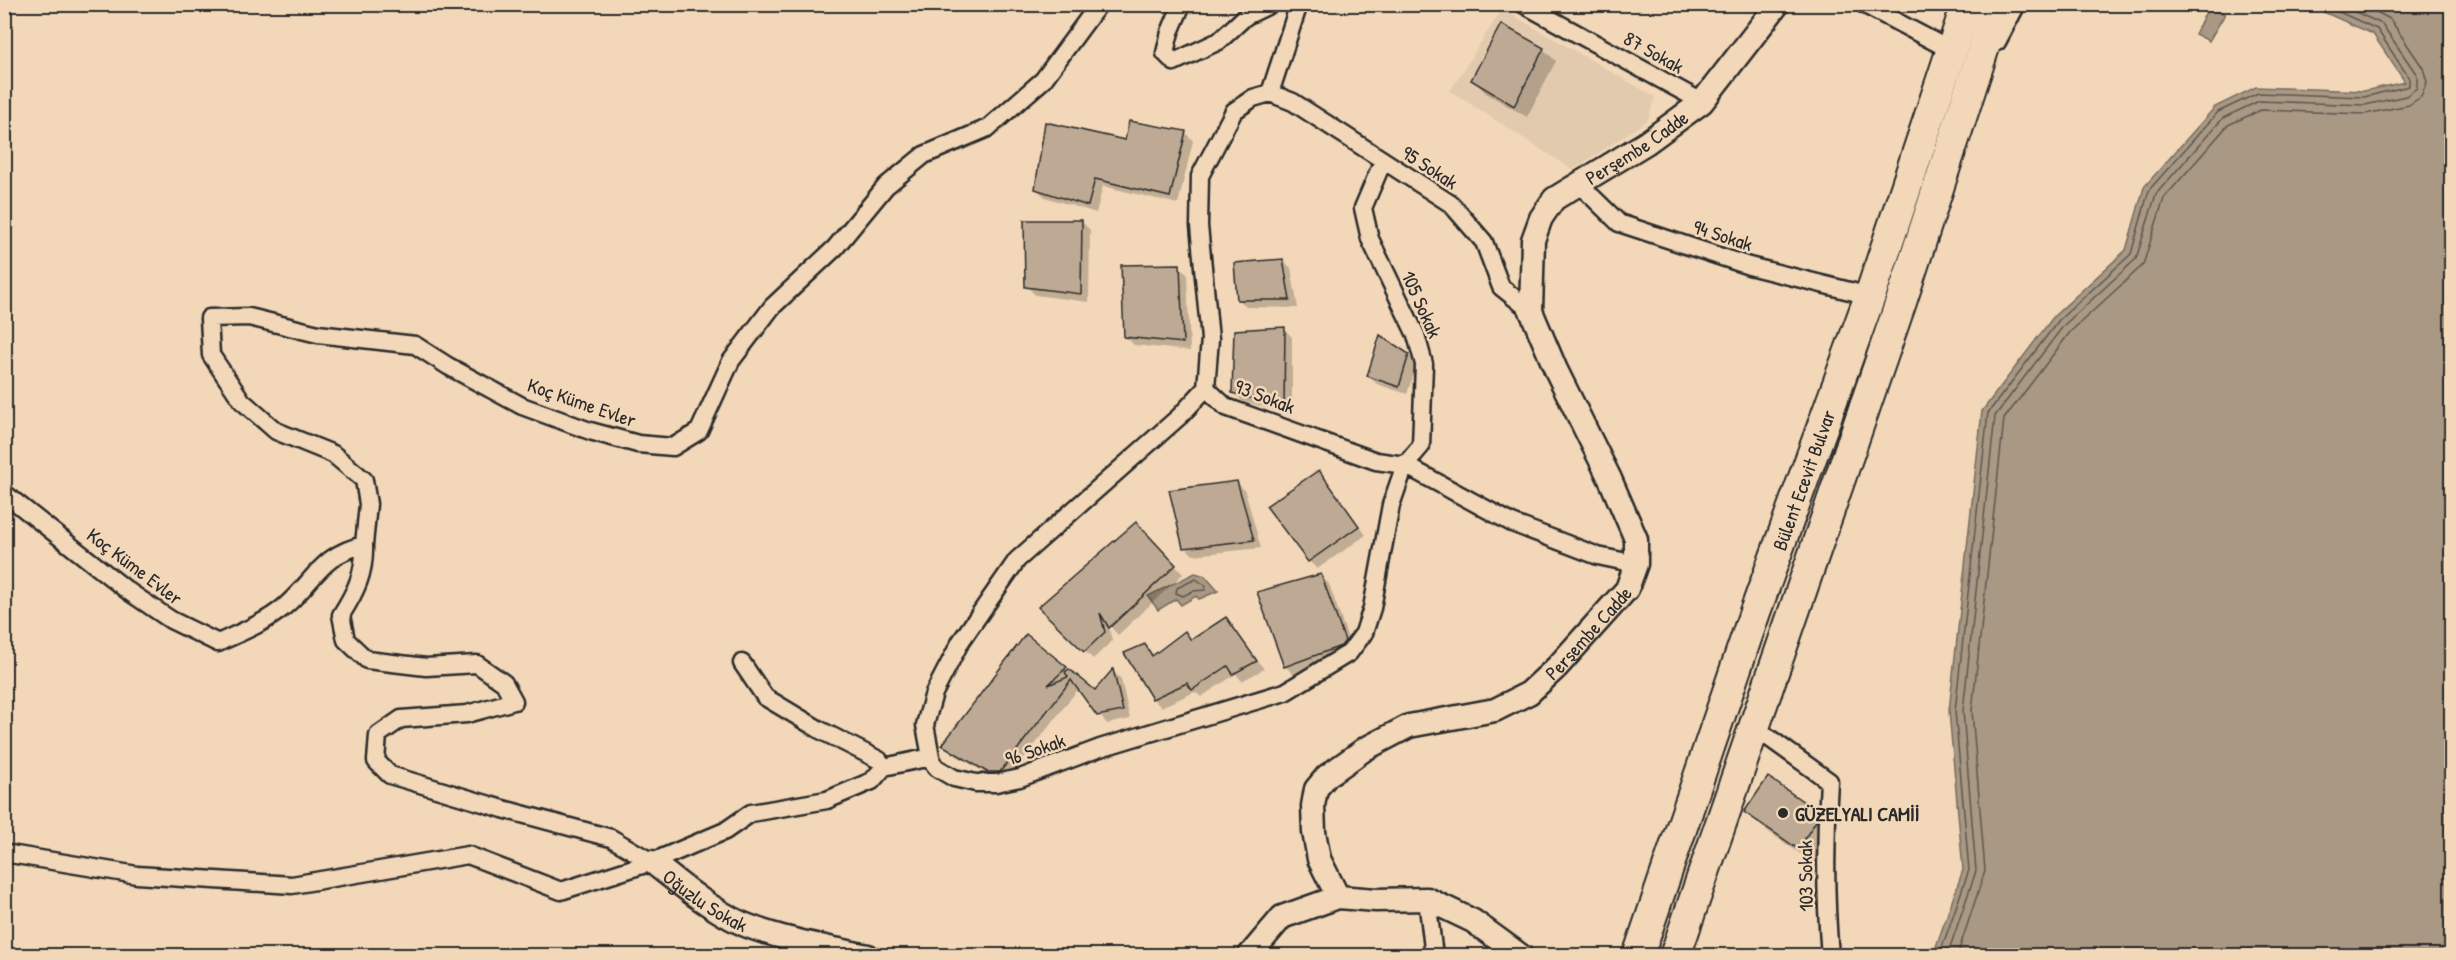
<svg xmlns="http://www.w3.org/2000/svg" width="2456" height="960" font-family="'Patrick Hand',sans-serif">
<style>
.built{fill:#e2caae}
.water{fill:#a89884;stroke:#766c60;stroke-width:1.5}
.shadow{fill:#0003;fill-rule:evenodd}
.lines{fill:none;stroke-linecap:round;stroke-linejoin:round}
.shore{stroke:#5d574f;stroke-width:1.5}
.building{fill:#beaa94;stroke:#2b2b2b;stroke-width:1.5}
.street-casing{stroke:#2b2b2b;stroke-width:21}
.secondary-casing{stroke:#2b2b2b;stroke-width:27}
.highway-casing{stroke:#2b2b2b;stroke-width:34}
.street{stroke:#f2d8b9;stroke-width:16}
.secondary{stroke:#f2d8b9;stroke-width:22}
.highway{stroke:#f2d8b9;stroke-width:30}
.poi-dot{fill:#2b2b2b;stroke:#f2d8b9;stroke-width:2}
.labels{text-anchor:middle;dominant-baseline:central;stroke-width:5;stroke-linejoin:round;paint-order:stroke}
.street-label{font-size:20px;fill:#2b2b2b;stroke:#f2d8b9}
.poi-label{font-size:20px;font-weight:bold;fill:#2b2b2b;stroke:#f2d8b9;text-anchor:start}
</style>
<rect width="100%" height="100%" fill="#f2d8b9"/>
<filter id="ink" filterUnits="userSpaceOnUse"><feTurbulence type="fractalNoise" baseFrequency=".0167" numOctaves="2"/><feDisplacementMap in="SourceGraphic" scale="12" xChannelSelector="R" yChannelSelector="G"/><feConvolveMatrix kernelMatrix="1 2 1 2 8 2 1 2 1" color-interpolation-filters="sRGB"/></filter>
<g filter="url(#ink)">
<path class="built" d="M1502 9 1655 97 1648 120 1573 170 1450 91Z"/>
<path class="water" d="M2308 5H2451V955H1933L1963 870 1949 711 1982 411 2054 316 2126 250 2144 187 2215 107 2256 87 2364 91 2405 82 2373 34Z
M2209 6 2225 14 2209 41 2195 34Z
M1195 573 1205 576 1218 591 1199 599 1196 596 1181 605 1176 599 1158 610 1148 596Z"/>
<path class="shadow" d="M1631 4H1644L1640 11Z
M1543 49 1556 61 1527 117 1486 93 1473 80Z
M1185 132 1193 141 1178 204 1103 186 1096 213 1045 197 1036 189 1126 142Z
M1082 222 1090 230 1089 302 1035 295 1027 286Z
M1283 260 1291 268 1298 308 1247 307 1238 299Z
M1179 266 1187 274 1190 351 1134 345 1126 337Z
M1284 329 1292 337V415L1242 401 1234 393Z
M1409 355 1417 364 1407 394 1377 384 1368 376Z
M1319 472 1366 535 1317 569 1309 561Z
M1237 482 1245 491 1261 548 1193 555 1185 547Z
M1135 524 1183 574 1118 635 1109 625 1112 641 1093 659 1040 607Z
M1321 576 1329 584 1352 650 1349 653 1293 674 1285 666ZM1347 642 1348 644 1287 667V664Z
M1226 619 1264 669 1242 681 1236 674 1201 697 1195 692 1161 707 1153 699 1145 646 1155 656 1184 633 1193 641Z
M1026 636 1095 692 1113 671 1121 679 1130 719 1107 724 1079 688 1008 779 997 780 952 753 944 745Z
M1746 812H1816L1833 829V838L1815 864 1763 828Z"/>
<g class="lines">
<path class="shore" d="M1196 579 1206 586 1205 590 1193 591 1183 596 1176 593 1177 588Z
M1939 956 1969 870 1955 711 1988 413 2059 320 2131 254 2149 190 2218 112 2258 93 2364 97 2409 86V78L2377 29 2321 4
M1947 956 1976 871 1963 711 1995 416 2064 325 2136 259 2156 194 2223 118 2259 101 2365 105 2406 96 2417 88V75L2382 24 2338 4
M1957 956 1985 871 1972 711 2004 419 2071 331 2143 265 2164 198 2228 125 2261 110 2365 114 2409 105 2421 97 2427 82 2423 68 2390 19 2361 4"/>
</g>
<path class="building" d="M1501 24 1544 48 1514 106 1471 80Z
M1129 121 1186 131 1170 197 1095 179 1088 206 1035 189 1045 122 1125 140Z
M1024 220H1082L1081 294 1025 287Z
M1283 259 1290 300H1237L1234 263Z
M1180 264 1183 343 1124 337 1121 265Z
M1285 327 1284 408 1232 393 1234 330Z
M1380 335 1409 354 1399 387 1367 376Z
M1319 470 1359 526 1308 562 1266 506Z
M1237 481 1254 540 1183 548 1169 490Z
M1136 522 1176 565 1109 628 1100 613 1105 632 1084 652 1038 607Z
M1321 574 1345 641 1341 646 1284 667 1257 592Z
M1226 617 1257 661 1233 674 1228 666 1192 690 1187 683 1152 699 1124 653 1145 644 1152 656 1185 631 1191 640Z
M1026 634 1067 667 1048 685 1068 677 1065 672 1069 669 1095 690 1113 669 1123 711 1097 716 1071 680 1000 772H987L942 745Z
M1768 777 1817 811 1816 821 1798 849 1744 812Z"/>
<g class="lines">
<g class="street-casing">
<path id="street" d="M1182 4 1170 32 1165 53 1174 62 1219 41 1246 16 1271 4
M1523 4 1702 102
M1863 4 1954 52
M1997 42 2017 4
M1270 93 1253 98 1234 111 1200 176 1199 226 1210 339 1206 388 1226 407 1376 461 1405 465 1512 523 1598 556 1636 564
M1270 93 1293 102 1451 204 1484 242 1501 287 1531 311
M1270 93 1299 4
M1578 183 1619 223 1749 266 1870 296
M1206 388 1180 416 1017 560 961 641 934 693 925 725 932 762 937 768 954 778 976 783H996L1020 778 1100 748 1285 692 1349 653 1364 633 1372 608 1391 505 1405 465 1421 446 1424 364 1416 335 1370 239 1363 208 1383 161
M4 493 128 591 171 620 218 643C241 632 265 623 284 607 314 582 321 554 364 545 365 573 356 591 341 615L346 640 367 660 426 667 477 664 504 683 514 701 467 714 401 719 378 735 376 761 390 775 503 809 611 838 652 862
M364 545 368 504 364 480 333 454 276 431 242 401 211 355 209 318 249 317 318 334 415 345 448 366 522 406 590 431 638 444 673 447 699 431 731 361 772 307 835 248 886 186 924 155 988 128 1043 80 1099 4
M1754 727 1829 781C1825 840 1825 897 1830 956
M884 767 931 757
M4 853 137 875 292 885 468 855 561 891 652 862 725 831 751 813 827 800 872 781 884 767 879 760 820 730 765 697 742 663
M1427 899 1434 956"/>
</g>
<g class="secondary-casing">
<g id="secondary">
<path id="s1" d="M652 862C680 884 710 909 743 924 779 939 830 948 868 956"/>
<path d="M1249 956 1282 917 1338 897"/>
<path id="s2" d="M1521 956 1473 921 1427 899 1376 900 1338 897 1319 859 1314 832 1313 806 1316 789 1327 776 1365 749 1409 726 1495 710 1529 693 1557 667 1627 589 1636 564V539L1610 479 1556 370 1531 311 1533 240 1541 218 1554 199 1646 143 1702 102 1778 4"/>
</g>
</g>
<g class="highway-casing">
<g id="highway">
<path id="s3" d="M1638 956 1755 612 1870 296 1967 4"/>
<path d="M1675 956 1901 302 1998 4"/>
</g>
</g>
<use href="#street" class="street"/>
<use href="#secondary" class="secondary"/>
<use href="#highway" class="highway"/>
</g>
</g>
<circle class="poi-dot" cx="1783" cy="813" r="6"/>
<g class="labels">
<g class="street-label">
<text transform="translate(1654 52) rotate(29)">87 Sokak</text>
<text stroke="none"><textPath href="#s2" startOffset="1212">Perşembe Cadde</textPath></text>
<text transform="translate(1430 167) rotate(33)">95 Sokak</text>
<text transform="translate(1723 235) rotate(18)">94 Sokak</text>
<text transform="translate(1422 304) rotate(66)">105 Sokak</text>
<text transform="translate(1265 396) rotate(21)">93 Sokak</text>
<text transform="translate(582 402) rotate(19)">Koç Küme Evler</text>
<text stroke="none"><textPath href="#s3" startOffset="504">Bülent Ecevit Bulvar</textPath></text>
<text transform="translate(135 566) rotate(37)">Koç Küme Evler</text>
<text stroke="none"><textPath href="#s2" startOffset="636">Perşembe Cadde</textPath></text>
<text transform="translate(1035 749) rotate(-19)">96 Sokak</text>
<text transform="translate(1805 876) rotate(-91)">103 Sokak</text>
<text stroke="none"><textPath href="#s1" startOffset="66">Oğuzlu Sokak</textPath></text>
</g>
<g class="poi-label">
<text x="1795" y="813">GÜZELYALI CAMİİ</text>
</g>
</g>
<rect width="2456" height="960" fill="none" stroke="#f2d8b9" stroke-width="24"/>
<rect x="12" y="12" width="2432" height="936" fill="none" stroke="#2b2b2b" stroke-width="2" filter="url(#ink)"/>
</svg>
